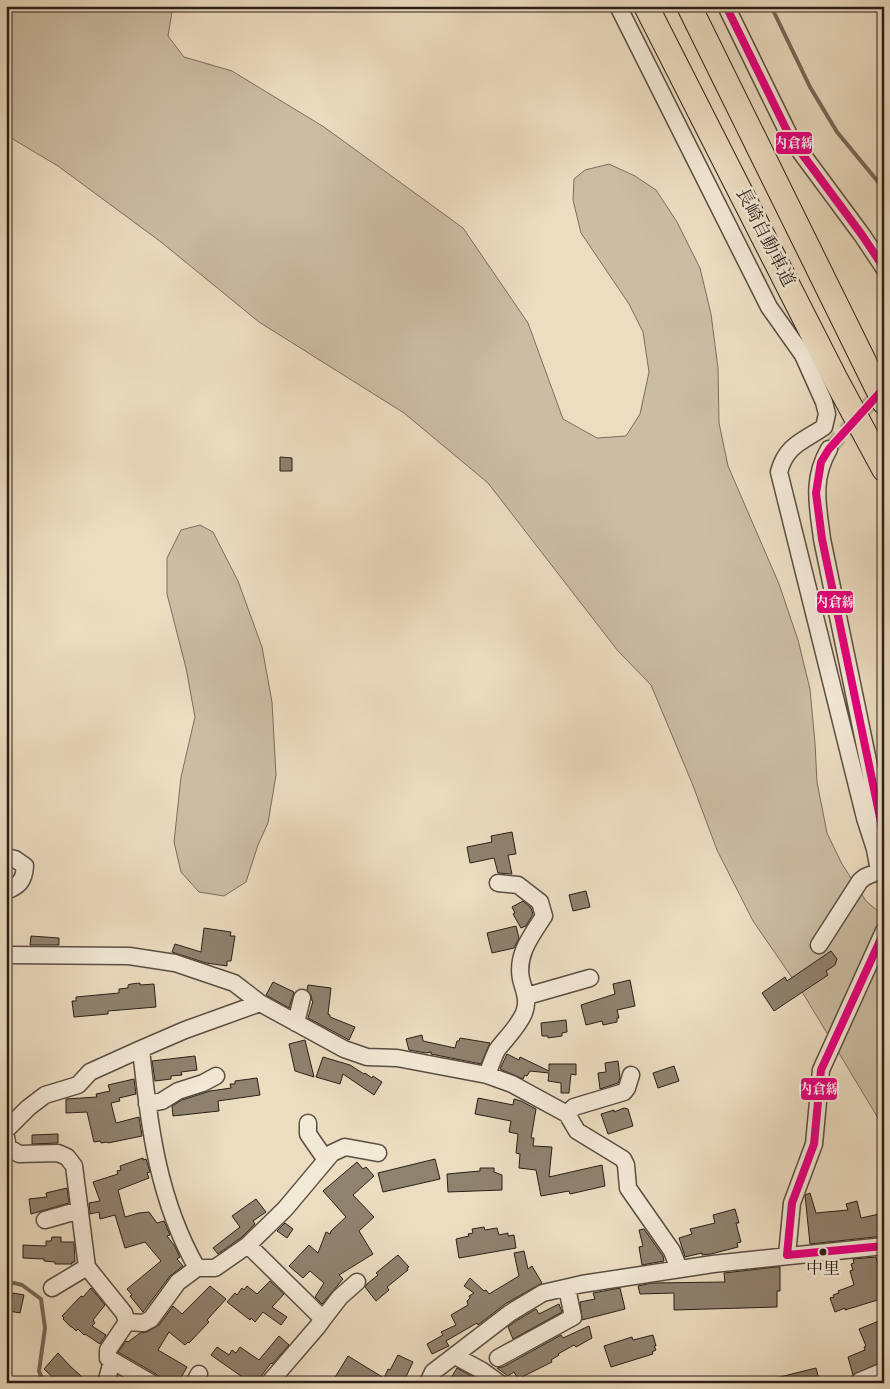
<svg xmlns="http://www.w3.org/2000/svg" width="890" height="1389" font-family="'Sorts Mill Goudy','Noto Serif JP',serif">
<style>
.green{fill:#cbbda4;stroke:#7a6e5e}
.lines{fill:none;stroke-linecap:round;stroke-linejoin:round}
.stream{stroke:#776a5a;stroke-width:4}
.building{fill:#8f826f;stroke:#2a1f17}
.minor-tunnel{stroke:#c5b79f;stroke-width:16;stroke-dasharray:16 8;stroke-linecap:butt}
.minor-casing{stroke:#5a4e42;stroke-width:19}
.highway-casing{stroke:#2a1f17;stroke-width:26}
.minor{stroke:#f3e9d7;stroke-width:16}
.highway{stroke:#ecddc1;stroke-width:24}
.bus-1-casing{stroke:#f3e9d7;stroke-width:11}
.bus-1{stroke:#e5007d;stroke-width:8}
.bus-dot{fill:#2a1f17;stroke:#f3e9d7;stroke-width:2}
.labels{text-anchor:middle;dominant-baseline:central;stroke-width:5;stroke-linejoin:round;paint-order:stroke}
.bus-label{font-size:17px;fill:#2a1f17;stroke:#f3e9d7}
.street-label{font-size:18px;fill:#2a1f17;stroke:#f3e9d7}
.line-badge{stroke:#f3e9d7;stroke-width:2}
.badge-label{font-size:14px;text-anchor:middle;font-weight:bold;fill:#fff}
</style>
<rect width="100%" height="100%" fill="#ecddc1"/>
<filter id="stains"><feTurbulence type="fractalNoise" baseFrequency=".004" numOctaves="4"/><feColorMatrix values="0 0 0 0 .2 0 0 0 0 .09 0 0 0 0 .02 0 0 0 .5 -.17"/></filter>
<radialGradient id="worn" r=".72"><stop offset=".6" stop-color="#630" stop-opacity="0"/><stop offset="1" stop-color="#630" stop-opacity=".3"/></radialGradient>
<path class="green" d="M6 6H173L168 36 184 57 232 71 324 127 463 228 528 323 563 419 597 438 626 436 640 414 649 372 643 332 629 304 581 233 573 200 574 179 585 170 609 164 635 176 656 190 677 222 700 268 711 314 718 368 719 423 728 466 779 584 798 640 810 689 815 743 817 782 827 833 842 864 866 901 884 916V1128L804 995 753 921 717 850 692 783 651 685 618 651 488 483 404 413 259 322 161 242 58 166 6 135Z
M200 525 213 532 238 581 262 647 272 702 276 775 268 823 258 845 246 882 224 896 199 892 181 872 174 842 181 777 195 717 186 668 167 594V558L181 530Z"/>
<g class="lines">
<path class="stream" d="M771 6 810 87 837 132 884 189
M6 1281 22 1285 41 1299 45 1328 39 1371 44 1383"/>
</g>
<path class="building" d="M280 457 292 458V471H280Z
M512 832 516 854 508 855 512 874 498 873 494 858 470 863 467 847 492 842 491 836Z
M586 891 590 907 573 911 569 895Z
M523 901 531 908 533 914 526 926 521 928 513 914 515 913 512 907Z
M516 926 519 938 514 948 492 953 487 933Z
M204 928 231 932 230 936H235L231 961H227V966L206 963 172 952 175 944 201 952Z
M31 936 59 938V945H30Z
M831 951 837 959 835 965 826 971 828 975 774 1011 762 993 785 977 787 981Z
M630 980 635 1006 617 1010 619 1018H617V1022L603 1025 602 1021 586 1025 581 1005 615 994 613 984Z
M273 982 294 992 289 1008 266 995Z
M140 983V985L154 984 156 1007 108 1011V1014L74 1017 72 1001H76V997L119 993V989L128 988V985L131 984Z
M308 985 331 988 328 1014 330 1015V1017L355 1027 349 1040 308 1018 313 1001H312L311 995 307 990Z
M566 1020 567 1032 562 1033V1036L548 1038V1036H542L541 1023Z
M422 1035 423 1041 455 1048 457 1041H459L460 1038 490 1043 481 1064 431 1054V1052L426 1053 409 1050 406 1039Z
M305 1040 314 1077 295 1071 289 1044Z
M507 1054 519 1060 520 1057 549 1071V1064H576V1075L571 1074 569 1093H561V1083L548 1081 549 1073 530 1071 527 1076 525 1075 523 1079 500 1069Z
M195 1056 197 1070 181 1072 182 1075 171 1076V1079L155 1081 152 1061Z
M323 1057 350 1065 364 1074 365 1073 372 1078 373 1076 382 1082 374 1095 343 1074 340 1084 316 1077Z
M618 1061 620 1078 618 1083 600 1089 598 1073 606 1072 605 1063Z
M674 1066 679 1081 658 1088 653 1073Z
M257 1078 260 1095 218 1101 219 1111 173 1116 172 1106 182 1100 210 1091 231 1088 230 1084H235V1081Z
M134 1079 136 1094 119 1098 120 1101 111 1103 116 1123 139 1117 142 1136 108 1143 107 1142 101 1143 100 1141 94 1142 87 1112 66 1113V1099L97 1097 96 1094 110 1091 108 1085Z
M478 1098 513 1105 514 1099 521 1101 536 1109 531 1138H534L533 1146 552 1147 549 1177 602 1165 605 1186 570 1194 569 1191 541 1196 536 1170 519 1168 520 1154 516 1153 518 1134 509 1132 511 1121 475 1114Z
M624 1108 628 1109 633 1126 608 1134 601 1114 614 1110V1112Z
M58 1134V1143L32 1144V1135Z
M143 1158V1160L146 1159 147 1162 150 1172 147 1173 149 1178 118 1190 125 1217 139 1213 149 1212 157 1223 164 1221 170 1235 167 1236 174 1245 180 1257 177 1259 183 1266 170 1276 143 1312 130 1296 132 1295 127 1289 161 1261 145 1242 125 1248 115 1215 100 1219 99 1212 90 1214 89 1203 100 1201 93 1182 118 1174 117 1171 121 1170 120 1166Z
M435 1159 440 1179 383 1192 378 1173Z
M357 1162 363 1169 366 1167 374 1176 353 1195 374 1217 359 1231 373 1254 339 1275 343 1279 322 1304 315 1297 324 1283 310 1271 303 1278 289 1266 309 1245 318 1253 326 1232 330 1234 331 1231 346 1217 323 1191Z
M480 1168H494V1172L502 1175V1190L448 1192 447 1174 480 1171Z
M67 1188 69 1203 31 1214 29 1199 47 1197 46 1193Z
M810 1193 816 1213 848 1210 846 1204 857 1201 861 1218 884 1213V1236L810 1244 805 1195Z
M256 1199 266 1212 253 1221 255 1224 242 1237 218 1254 213 1248 240 1227 232 1216Z
M735 1209 739 1223H736L741 1242 737 1243 738 1247 711 1254 702 1255V1253L685 1257 679 1238 692 1234 690 1229 715 1223 713 1215Z
M285 1223 293 1229 287 1238 277 1231Z
M484 1227 485 1230 497 1228 499 1235 508 1233V1236L514 1235 516 1248 459 1258 456 1239 469 1236 468 1234 473 1233 472 1229Z
M644 1229 663 1256 664 1261 642 1265 639 1247 643 1246 639 1230Z
M52 1237H61V1242H74L75 1262H72V1264H55V1262L44 1261V1259L23 1258V1245L46 1246V1241H51Z
M524 1251 528 1269 532 1266 542 1283 505 1304 478 1325 477 1323 446 1341 449 1346 432 1354 427 1344 443 1335 441 1332 456 1325 451 1315 468 1305 467 1301 470 1298 469 1296 474 1293 464 1286 470 1278 484 1291 486 1290 489 1294 519 1276 514 1253Z
M398 1255 409 1267 407 1268 408 1270 387 1287 389 1290 376 1301 365 1287 367 1284 378 1275 376 1273Z
M876 1257 878 1264 884 1262V1298L845 1310V1308L835 1312 830 1298 834 1297 833 1295 839 1293 838 1291 854 1285 850 1271 853 1270 851 1264 854 1263 853 1259Z
M776 1267H780V1291H777V1307L674 1310V1293L640 1294 638 1286 652 1283 725 1282 724 1273Z
M270 1281 284 1294 272 1307 287 1317 281 1325 263 1312 255 1322 251 1318 250 1320 227 1302 235 1293 237 1295 242 1288 244 1290 247 1286 257 1294Z
M210 1286 226 1299 207 1320 209 1322 189 1343 188 1342 185 1345 169 1332 158 1350 187 1367 178 1383H169L160 1378 156 1374 118 1352 126 1341 128 1342 140 1333 147 1332 159 1325 173 1306 182 1314Z
M91 1288 105 1305 93 1320 95 1323 92 1326 106 1335 100 1344 85 1334 84 1335 78 1329 76 1331 72 1327H71L63 1319 64 1318 62 1316 81 1296 83 1297Z
M620 1288 625 1309 582 1320 580 1302 595 1299 593 1293Z
M13 1293 24 1295 20 1313 9 1311Z
M559 1304 562 1312 513 1339 508 1327 516 1321 536 1309 539 1314Z
M884 1319V1361L853 1375 848 1357 865 1350 864 1347 866 1346 859 1329Z
M589 1326 592 1338 576 1347 574 1345 558 1354 559 1355 551 1360 552 1362 518 1379 514 1372 508 1376 497 1368 503 1367 561 1335 563 1338Z
M653 1335 656 1346H654L656 1350 652 1352 653 1354 611 1367 604 1346 632 1337 633 1340Z
M279 1336 289 1345 272 1364 271 1363 256 1383H251L211 1355 217 1347 229 1355 232 1350 236 1353 240 1347 259 1360Z
M58 1353 71 1367 89 1383H59L44 1369Z
M398 1355 413 1362 403 1383H341L334 1379 348 1356 384 1378 388 1369 390 1370Z
M457 1368 473 1377 470 1383H448Z
M816 1368 820 1383H773L772 1379Z"/>
<g class="lines">
<path class="minor-tunnel" d="M829 449 884 388"/>
<g class="minor-casing">
<path id="minor" d="M618 6 769 307 803 355 824 402 827 414 824 427C802 442 786 445 779 472L865 818 875 849 879 871
M726 6 791 139 862 235 884 268
M829 449C811 480 818 506 822 539L884 838
M6 857 15 859 25 866C24 881 19 886 6 891
M819 945 860 881 865 877 884 869
M6 955 129 956 175 963 234 983 260 1003 344 1049 367 1057 397 1058 487 1075 512 1084 567 1114 577 1131 623 1159 626 1165 628 1188 672 1251 679 1269
M527 996 590 978
M296 1023 302 998
M141 1049C149 1126 158 1200 197 1268
M487 1075C490 1067 493 1058 497 1050 506 1038 518 1027 524 1013 529 1000 524 991 521 979 516 954 532 935 544 916L540 902 518 885 498 883
M147 1104 162 1101 178 1091 203 1083 216 1076
M567 1114 574 1107 624 1092 627 1088 631 1075
M308 1123V1134L326 1160
M6 1130 28 1108 45 1095 78 1085 90 1072 141 1049 185 1030 260 1003
M6 1137 8 1147 19 1154 58 1153 67 1157 74 1166 87 1267 124 1313 127 1322
M45 1220 80 1210
M248 1245 323 1319 318 1326 269 1383
M787 1255 792 1203 814 1144 821 1070 884 931
M52 1288 87 1267
M323 1319 340 1297 357 1282
M127 1322 143 1323 151 1319 178 1282 197 1268H215L248 1245 285 1209 332 1153 345 1147 378 1153
M127 1322 108 1350V1358L151 1383
M455 1356 481 1370 499 1383
M498 1358 573 1317 567 1288
M106 1383 112 1361
M194 1383 199 1374
M428 1383 433 1372 510 1313 543 1293 582 1284 713 1264 884 1246
M860 1383V1381L884 1371"/>
</g>
<g class="highway-casing">
<path id="highway" d="M646 6 835 378 884 469
M689 6 884 402"/>
</g>
<use href="#minor" class="minor"/>
<use href="#highway" class="highway"/>
<g class="bus-1-casing">
<path id="bus-1" d="M726 6 791 139 862 235 884 268
M884 388 829 449 821 462 816 493 822 539 884 837
M787 1255 792 1203 814 1144 821 1070 884 932
M787 1255 884 1246"/>
</g>
<use href="#bus-1" class="bus-1"/>
</g>
<circle class="bus-dot" cx="823" cy="1252" r="4.5"/>
<g class="labels">
<g class="bus-label">
<text x="823" y="1270">中里</text>
</g>
<g class="street-label">
<text transform="translate(764 238) rotate(63)">長崎自動車道</text>
</g>
</g>
<g class="line-badge">
<rect x="775" y="131" width="38" height="24" rx="5" fill="#e5007d"/>
<rect x="816" y="590" width="38" height="24" rx="5" fill="#e5007d"/>
<rect x="800" y="1077" width="38" height="24" rx="5" fill="#e5007d"/>
</g>
<g class="badge-label">
<text x="794" y="148">内倉線</text>
<text x="835" y="607">内倉線</text>
<text x="819" y="1094">内倉線</text>
</g>
<rect width="890" height="1389" fill="none" stroke="#ecddc1" stroke-width="25"/>
<rect x="8" y="8" width="875" height="1374" fill="none" stroke="#2a1f17" stroke-width="2.5"/>
<rect x="12" y="12" width="865" height="1364" fill="none" stroke="#2a1f17"/>
<rect width="100%" height="100%" filter="url(#stains)"/>
<rect width="100%" height="100%" fill="url(#worn)"/>
</svg>
